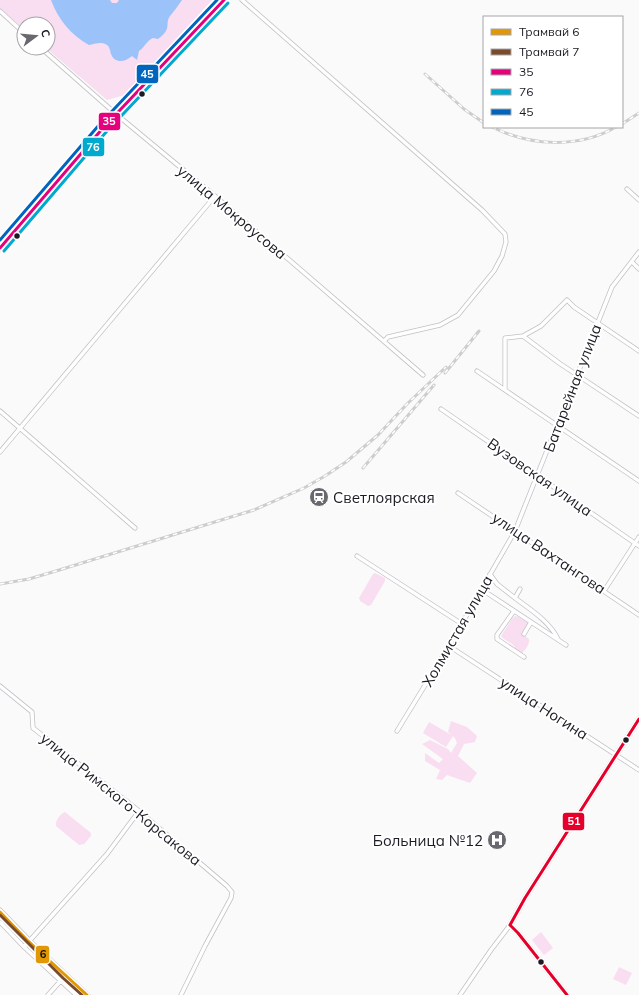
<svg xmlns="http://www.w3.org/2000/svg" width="639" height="995" font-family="Mulish,sans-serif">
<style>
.green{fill:#f9ddf0}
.water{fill:#9bc2f9}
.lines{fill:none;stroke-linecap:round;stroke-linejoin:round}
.street-casing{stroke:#c2c0c5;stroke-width:5}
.secondary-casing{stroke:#c2c0c5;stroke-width:6}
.street{stroke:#fefefe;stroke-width:3.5}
.secondary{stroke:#f4f2f5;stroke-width:5}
.rail-casing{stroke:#cdcdce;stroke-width:3}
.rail{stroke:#fff;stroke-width:1.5;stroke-dasharray:4.5;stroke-linecap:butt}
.bus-1-casing{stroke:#fff;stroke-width:6}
.bus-2-casing{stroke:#fff;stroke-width:6}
.bus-3-casing{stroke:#fff;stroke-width:6}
.bus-4-casing{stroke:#fff;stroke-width:6}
.bus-1{stroke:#e5007d;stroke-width:3}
.bus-2{stroke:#00a9ce;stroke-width:3}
.bus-3{stroke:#0065bd;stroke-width:3}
.bus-4{stroke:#e4002b;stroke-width:3}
.tram-1-casing{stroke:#fff;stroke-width:6}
.tram-2-casing{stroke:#fff;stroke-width:6}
.tram-1{stroke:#e19804;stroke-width:3}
.tram-2{stroke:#7a4b2a;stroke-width:3}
.bus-dot{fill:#1d1a24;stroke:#fff;stroke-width:1.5}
.labels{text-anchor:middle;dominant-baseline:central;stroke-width:4;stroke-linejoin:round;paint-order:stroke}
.street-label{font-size:15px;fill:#1d1a24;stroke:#fff}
.poi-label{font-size:15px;fill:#1d1a24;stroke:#fff;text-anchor:start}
.line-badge{stroke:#fff;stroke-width:1.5}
.badge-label{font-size:11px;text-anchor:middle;font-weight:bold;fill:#fff}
.pale-badge-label{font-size:11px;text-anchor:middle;font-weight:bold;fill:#111}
</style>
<rect width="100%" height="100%" fill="#fafafa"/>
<path class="green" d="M0 0H212L125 95 107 100 46 48H48V24H24V29L0 8Z
M375 573 385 578V581L371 605 368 606 360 601 359 598 373 574Z
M515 616 519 617 528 623 524 635 529 639C530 644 525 651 521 654 515 650 516 647 512 644 508 641 504 640 501 636L512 619Z
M451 721 467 727 477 736 475 742 464 744 458 756 477 773 470 783 447 775 442 780 436 779 440 770 425 761V753L439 763 443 759 422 744 430 740 448 749 451 753 457 743 455 738 448 732Z
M429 722 453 736 446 747 423 733Z
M65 812 91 833V836L84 844 79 845 56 826C55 821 60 814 65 812Z
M541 932 553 948 544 955 532 940Z
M619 967 632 973 626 985 613 979Z"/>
<path class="water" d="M51 0H110L112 3H117L119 0H182C178 6 174 11 170 16 164 25 173 28 158 39L153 38C146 41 145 47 139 51L137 60 132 56C125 62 115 64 111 54 110 51 110 47 107 45 102 41 94 44 89 45 71 35 58 19 51 0Z"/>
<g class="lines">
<g class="street-casing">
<path id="street" d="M242 0 482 210 505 234 506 242 502 256 494 271 458 315 440 325 388 337 384 341
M0 11 24 33
M41 48 116 114 215 196 423 375
M627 189 639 200
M632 262 639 269
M523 336 559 363 639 416
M477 371 639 481
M505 390V338L523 336 541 326 567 300 574 307 639 351
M441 409 639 546
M0 411 135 528
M0 452 215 196
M458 493 639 615
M357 556 462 624
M490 574 497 584 515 598
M481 589 566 645
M520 589 515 598C531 610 549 621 558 639
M604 591 639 537
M514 611 497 635V639L524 657
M524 634 531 622
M449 646 639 770
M0 686 32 712 33 728 139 811 227 886 232 892 231 898 205 946 181 995
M397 731 449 646 515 531 612 287 639 252
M0 910 30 941 88 995
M0 922 24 947 76 995
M24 947 107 854 139 811
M48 995 66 975
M460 995 491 950 510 925"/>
</g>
<g class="secondary-casing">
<path id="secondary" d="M0 248 103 128 224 0
M567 995 518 933 510 925 525 898 639 719"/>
</g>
<use href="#street" class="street"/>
<use href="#secondary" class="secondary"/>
<g class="rail-casing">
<path id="rail" d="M425 74 464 109 484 123
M622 124 639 113
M492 127C530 146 578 149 616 127
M445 373 479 331
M363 468 434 385
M0 584 29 579 56 571 231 517 254 510 304 488 325 476 346 462 378 435 408 403 446 367"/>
</g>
<use href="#rail" class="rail"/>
<g class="bus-1-casing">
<path id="bus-1" d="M0 248 103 128 224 0"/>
</g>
<g class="bus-2-casing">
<path id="bus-2" d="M4 251 107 131 228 3"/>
</g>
<g class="bus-3-casing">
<path id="bus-3" d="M0 240 99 125 217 0"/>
</g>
<g class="bus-4-casing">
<path id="bus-4" d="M510 925 525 898 639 719
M510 925 518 933 567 995"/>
</g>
<use href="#bus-1" class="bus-1"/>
<use href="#bus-2" class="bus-2"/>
<use href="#bus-3" class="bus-3"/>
<use href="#bus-4" class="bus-4"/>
<g class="tram-1-casing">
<path id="tram-1" d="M0 912 27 940 87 995"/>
</g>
<g class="tram-2-casing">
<path id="tram-2" d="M0 915 63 978 82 995"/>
</g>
<use href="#tram-1" class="tram-1"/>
<use href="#tram-2" class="tram-2"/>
</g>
<defs>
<g id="station-disc" transform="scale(1)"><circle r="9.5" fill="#6a686f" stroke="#fff"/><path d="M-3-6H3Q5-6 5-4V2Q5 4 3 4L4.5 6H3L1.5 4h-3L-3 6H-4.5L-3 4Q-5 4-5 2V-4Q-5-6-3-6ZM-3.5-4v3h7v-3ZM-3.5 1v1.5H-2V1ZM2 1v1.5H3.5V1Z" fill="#fff"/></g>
<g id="hospital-disc" transform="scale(1)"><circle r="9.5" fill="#6a686f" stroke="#fff"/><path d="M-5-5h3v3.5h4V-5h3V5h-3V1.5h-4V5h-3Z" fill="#fff"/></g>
</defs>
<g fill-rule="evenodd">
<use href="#station-disc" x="319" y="497"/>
<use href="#hospital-disc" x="497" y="840"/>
</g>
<g class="bus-dot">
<circle cx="142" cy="94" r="3.5"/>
<circle cx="17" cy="236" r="3.5"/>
<circle cx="626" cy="740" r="3.5"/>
<circle cx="541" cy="962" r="3.5"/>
</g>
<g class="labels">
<g class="street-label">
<text transform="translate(232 212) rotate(40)">улица Мокроусова</text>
<text transform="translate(572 388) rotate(-69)">Батарейная улица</text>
<text transform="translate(540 477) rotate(35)">Вузовская улица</text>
<text transform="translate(549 553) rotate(34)">улица Вахтангова</text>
<text transform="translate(457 631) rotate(-60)">Холмистая улица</text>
<text transform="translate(544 708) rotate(33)">улица Ногина</text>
<text transform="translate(121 799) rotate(39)">улица Римского-Корсакова</text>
</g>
<g class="poi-label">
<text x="333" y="497">Светлоярская</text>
<text x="483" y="840" text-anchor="end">Больница №12</text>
</g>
</g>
<g class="line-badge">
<rect x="136" y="64" width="23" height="20" rx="4" fill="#0065bd"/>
<rect x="98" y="112" width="23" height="19" rx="4" fill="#e5007d"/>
<rect x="82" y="137" width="23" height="20" rx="4" fill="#00a9ce"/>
<rect x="562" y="812" width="23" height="19" rx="4" fill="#e4002b"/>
<rect x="35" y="945" width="15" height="19" rx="4" fill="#e19804"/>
</g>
<g class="badge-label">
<text x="147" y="78">45</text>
<text x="109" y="125">35</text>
<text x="93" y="151">76</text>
<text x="574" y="825">51</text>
</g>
<g class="pale-badge-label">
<text x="43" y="958">6</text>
</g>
<rect x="483" y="16" width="140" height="112" fill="#ffffff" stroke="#a5a3a7"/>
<rect x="491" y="29" width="20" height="6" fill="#e19804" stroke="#a5a3a7"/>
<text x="519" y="36" font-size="12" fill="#1d1a24">Трамвай 6</text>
<rect x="491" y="49" width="20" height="6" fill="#7a4b2a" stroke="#a5a3a7"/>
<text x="519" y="56" font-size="12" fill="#1d1a24">Трамвай 7</text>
<rect x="491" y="69" width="20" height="6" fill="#e5007d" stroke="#a5a3a7"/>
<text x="519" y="76" font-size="12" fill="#1d1a24">35</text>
<rect x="491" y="89" width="20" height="6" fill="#00a9ce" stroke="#a5a3a7"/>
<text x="519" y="96" font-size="12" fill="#1d1a24">76</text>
<rect x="491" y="109" width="20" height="6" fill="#0065bd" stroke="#a5a3a7"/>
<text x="519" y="116" font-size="12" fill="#1d1a24">45</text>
<g transform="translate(36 36) rotate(74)"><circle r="19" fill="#ffffff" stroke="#a5a3a7"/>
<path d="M0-3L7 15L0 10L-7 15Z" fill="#6a686f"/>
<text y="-6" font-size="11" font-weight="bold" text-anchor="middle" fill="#1d1a24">С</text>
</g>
</svg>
